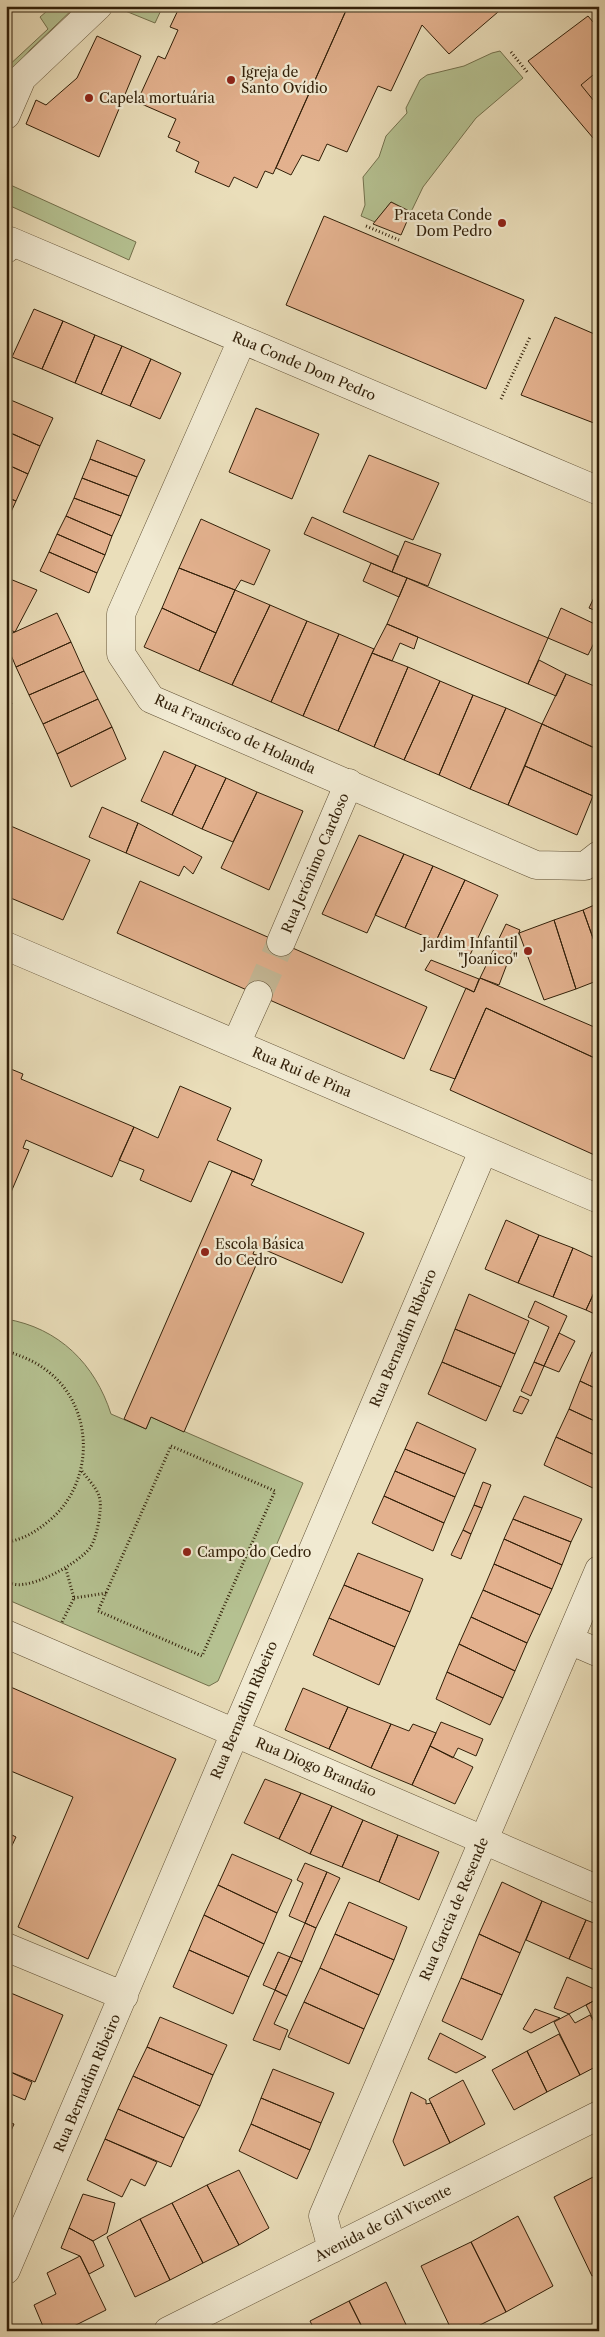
<svg xmlns="http://www.w3.org/2000/svg" width="605" height="2337" font-family="'Libre Caslon Text',serif">
<style>
.green{fill:#b5c191;stroke:#73704c}
.building{fill:#e3b18e;stroke:#311f08}
.lines{fill:none;stroke-linecap:round;stroke-linejoin:round}
.minor-tunnel{stroke:#c5b896;stroke-width:28;stroke-dasharray:28 14;stroke-linecap:butt}
.minor-casing{stroke:#5f4f34;stroke-width:29}
.path{stroke:#311f08;stroke-width:3;stroke-dasharray:1 2.5;stroke-linecap:butt}
.minor{stroke:#f1ead2;stroke-width:28}
.poi-dot{fill:#8f2418;stroke:#f1ead2;stroke-width:2}
.labels{text-anchor:middle;dominant-baseline:central;stroke-width:4.5;stroke-linejoin:round;paint-order:stroke}
.poi-label{font-size:14px;fill:#311f08;stroke:#f1ead2;text-anchor:start}
.street-label{font-size:14px;fill:#311f08;stroke:#f1ead2}
</style>
<rect width="100%" height="100%" fill="#eadeba"/>
<filter id="stains"><feTurbulence type="fractalNoise" baseFrequency=".004" numOctaves="4"/><feColorMatrix values="0 0 0 0 .2 0 0 0 0 .09 0 0 0 0 .02 0 0 0 .5 -.17"/></filter>
<radialGradient id="worn" r=".72"><stop offset=".6" stop-color="#630" stop-opacity="0"/><stop offset="1" stop-color="#630" stop-opacity=".3"/></radialGradient>
<path class="green" d="M53 6H76L30 50 6 78V68L48 29 40 17Z
M127 6H163L155 23 123 10Z
M500 51 523 78 476 118 423 187 411 212 391 202 375 222 361 216 365 205 363 177 379 157 386 136 407 113 406 108 420 80 427 75 464 66 492 53Z
M6 183 136 242 129 260 6 204Z
M6 1319C59 1328 95 1364 111 1414L146 1429 151 1417 303 1483 218 1681 209 1686 6 1599Z"/>
<path class="building" d="M180 6H348L273 174 265 171 257 188 234 177 229 187 195 172 199 162 176 151 180 142 168 137 176 119 137 102 158 56 165 59 178 30 170 27Z
M348 6H505L449 54 422 25 391 91 378 86 347 152 327 144 319 161 302 155 291 175 276 168Z
M588 16 599 29V145L528 61Z
M97 36 141 56 99 157 26 124 36 100 46 105 77 78Z
M599 70V97L594 101 581 85Z
M391 202 411 212 401 235 373 224Z
M324 216 524 300 486 389 286 305Z
M34 309 63 321 42 369 12 357Z
M555 317 599 336V425L521 395Z
M63 321 95 335 75 383 42 369Z
M95 335 122 346 101 394 75 383Z
M122 346 151 359 130 406 101 394Z
M151 359 181 373 160 419 130 406Z
M6 398 53 418 40 446 6 431Z
M256 408 319 434 292 499 229 472Z
M6 431 40 446 28 474 6 464Z
M97 440 145 460 137 477 90 459Z
M369 455 439 483 413 540 343 512Z
M90 459 137 477 129 496 82 478Z
M6 464 28 474 16 501 6 497Z
M82 478 129 496 121 516 74 498Z
M6 497 16 501 6 523Z
M74 498 121 516 112 536 66 516Z
M66 516 112 536 105 555 57 534Z
M312 517 398 556 392 572 304 534Z
M201 519 270 550 254 585 241 580 235 590 179 568Z
M57 534 105 555 97 573 49 552Z
M405 541 441 554 428 586 392 572Z
M49 552 97 573 89 593 40 571Z
M371 563 407 578 399 597 363 581Z
M179 568 235 590 216 633 162 608Z
M407 578 548 638 528 684 387 624Z
M10 579 37 590 15 632 6 628V587Z
M599 587V612L589 608Z
M235 590 270 605 232 685 199 671Z
M270 605 307 621 271 702 232 685Z
M162 608 216 633 199 671 144 647Z
M561 608 599 626V633L588 655 548 638Z
M57 613 71 642 16 667 6 643V636Z
M307 621 339 634 303 716 271 702Z
M387 624 418 637 414 649 400 643 392 661 372 653Z
M339 634 374 649 338 731 303 716Z
M71 642 84 671 29 695 16 667Z
M372 653 408 667 374 747 338 731Z
M539 660 566 674 556 696 528 684Z
M408 667 440 681 404 760 374 747Z
M84 671 98 699 43 724 29 695Z
M566 674 599 688V750L542 724Z
M440 681 473 695 439 775 404 760Z
M6 690 12 704 6 707Z
M473 695 506 708 470 789 439 775Z
M98 699 112 727 57 754 43 724Z
M506 708 542 724 508 805 470 789Z
M542 724 599 750V782L593 796 525 766Z
M112 727 126 759 71 787 57 754Z
M164 751 196 765 172 815 141 801Z
M196 765 226 778 202 829 172 815Z
M525 766 593 796 577 835 508 805Z
M226 778 257 792 233 842 202 829Z
M257 792 303 811 269 890 221 868Z
M102 807 138 823 126 853 89 837Z
M138 823 202 857 193 874 184 866 179 876 126 853Z
M6 824 90 860 63 920 6 896Z
M359 835 404 854 367 933 322 914Z
M404 854 433 866 405 928 375 915Z
M433 866 465 880 436 941 405 928Z
M465 880 498 895 470 955 436 941Z
M140 881 427 1007 404 1059 117 933Z
M599 903V955L583 910Z
M583 910 599 955V980L576 989 554 920Z
M554 920 576 989 544 1000 519 933Z
M506 924 520 930 499 985 480 978Z
M431 960 479 979 474 992 425 970Z
M480 978 599 1029V1060L486 1008 455 1079 430 1070 466 988 474 992Z
M486 1008 599 1060V1157L450 1090Z
M6 1067 23 1074 21 1079 134 1127 112 1177 26 1140 23 1148 29 1150 6 1204Z
M180 1086 231 1108 217 1140 262 1160 254 1180 209 1161 191 1202 140 1180 144 1170 119 1160 134 1127 158 1138Z
M232 1171 254 1180 251 1185 364 1233 342 1283 256 1246 253 1254 260 1256 184 1432 151 1417 146 1429 124 1419Z
M506 1220 539 1235 518 1283 485 1269Z
M539 1235 573 1248 553 1297 518 1283Z
M573 1248 599 1260V1282L586 1310 553 1297Z
M599 1282V1316L586 1310Z
M469 1294 529 1321 515 1354 455 1329Z
M535 1301 567 1316 544 1366 534 1362 549 1327 528 1317Z
M455 1329 515 1354 501 1387 442 1362Z
M559 1333 575 1341 559 1372 544 1366Z
M592 1352 599 1355V1390L580 1381Z
M442 1362 501 1387 486 1421 428 1394Z
M534 1362 544 1366 531 1396 521 1391Z
M580 1381 599 1390V1423L569 1409Z
M520 1396 529 1400 522 1414 513 1411Z
M569 1409 599 1423V1457L556 1437Z
M417 1422 476 1449 465 1474 405 1449Z
M556 1437 599 1457V1481L595 1489 544 1465Z
M405 1449 465 1474 455 1497 395 1471Z
M395 1471 455 1497 444 1523 384 1496Z
M483 1482 491 1485 482 1508 474 1505Z
M384 1496 444 1523 433 1551 372 1523Z
M524 1496 582 1519 571 1542 513 1519Z
M474 1505 482 1508 471 1534 463 1530Z
M513 1519 571 1542 562 1565 504 1539Z
M463 1530 471 1534 461 1559 451 1555Z
M504 1539 562 1565 552 1589 494 1564Z
M358 1553 423 1579 410 1612 344 1585Z
M494 1564 552 1589 540 1615 483 1590Z
M344 1585 410 1612 395 1647 329 1618Z
M483 1590 540 1615 527 1643 471 1617Z
M471 1617 527 1643 515 1671 459 1644Z
M329 1618 395 1647 379 1685 313 1655Z
M459 1644 515 1671 503 1698 447 1672Z
M447 1672 503 1698 490 1725 436 1699Z
M6 1685 176 1759 88 1959 18 1927 73 1797 6 1769Z
M303 1688 348 1707 329 1749 285 1730Z
M348 1707 391 1724 371 1768 329 1749Z
M441 1722 483 1739 476 1756 458 1748 453 1758 430 1746Z
M391 1724 409 1731 413 1724 436 1733 412 1785 371 1768Z
M430 1746 473 1767 455 1804 412 1785Z
M265 1779 301 1793 279 1839 244 1823Z
M301 1793 332 1806 310 1854 279 1839Z
M332 1806 363 1820 342 1867 310 1854Z
M363 1820 398 1835 379 1882 342 1867Z
M6 1832 16 1837 6 1858Z
M398 1835 439 1852 419 1900 379 1882Z
M232 1854 292 1880 277 1913 218 1885Z
M305 1863 327 1872 305 1923 289 1916 303 1883 297 1880Z
M327 1872 340 1878 316 1928 305 1923Z
M502 1882 542 1901 520 1953 479 1934Z
M218 1885 277 1913 264 1944 204 1915Z
M542 1901 586 1920 569 1959 526 1940Z
M349 1902 407 1927 394 1960 335 1934Z
M204 1915 264 1944 249 1977 189 1950Z
M586 1920 599 1925V1972L569 1959Z
M305 1923 316 1928 302 1962 290 1957Z
M335 1934 394 1960 379 1995 320 1968Z
M479 1934 520 1953 502 1995 461 1978Z
M189 1950 249 1977 233 2014 173 1987Z
M278 1952 290 1957 275 1990 263 1985Z
M290 1957 302 1962 287 1996 275 1990Z
M320 1968 379 1995 364 2029 304 2002Z
M567 1977 599 1991V1998L569 2014 554 2008Z
M461 1978 502 1995 482 2040 442 2021Z
M275 1990 287 1996 274 2024 288 2030 280 2050 253 2040Z
M6 1991 63 2015 35 2082 6 2070Z
M599 1998V2031L586 2005Z
M304 2002 364 2029 349 2064 288 2037Z
M535 2009 560 2018 531 2033 523 2029Z
M569 2014 575 2023 590 2015 599 2031V2065L580 2075 554 2022Z
M160 2017 227 2045 213 2075 147 2047Z
M440 2033 486 2057 456 2073 428 2059Z
M559 2034 580 2075 547 2092 527 2051Z
M147 2047 213 2075 200 2106 133 2076Z
M527 2051 547 2092 514 2110 492 2070Z
M273 2069 334 2093 321 2123 261 2098Z
M6 2070 32 2082 25 2100 6 2092Z
M133 2076 200 2106 184 2138 118 2109Z
M463 2080 485 2124 450 2143 429 2099Z
M411 2092 426 2100V2104L431 2103 450 2143 404 2166 393 2141Z
M261 2098 321 2123 310 2150 251 2124Z
M118 2109 184 2138 171 2167 105 2139Z
M6 2121 14 2124 6 2142Z
M251 2124 310 2150 297 2179 239 2151Z
M105 2139 157 2162 145 2186 131 2179 122 2197 87 2180Z
M239 2170 269 2228 239 2245 207 2185Z
M599 2174V2273L592 2276 554 2197Z
M207 2185 239 2245 203 2263 172 2203Z
M83 2194 115 2203 107 2233 93 2241 69 2228Z
M172 2203 203 2263 170 2280 140 2219Z
M518 2216 553 2286 506 2312 471 2242Z
M140 2219 170 2280 135 2297 107 2237Z
M69 2228 93 2241 104 2266 89 2274 80 2256 61 2248Z
M471 2242 506 2312 468 2331H452L421 2266Z
M80 2256 106 2310 64 2331H45L34 2305 56 2294 47 2273Z
M386 2282 409 2331H364L349 2301Z
M349 2301 364 2331H315L310 2321Z"/>
<g class="lines">
<path class="minor-tunnel" d="M258 995 281 942"/>
<g class="minor-casing">
<path id="minor" d="M6 115 22 78 98 6
M6 249 10 241 599 491
M242 340 121 614V654L151 699 536 865 585 866 599 855
M281 942 349 783
M6 946 599 1199
M236 1044 258 995
M6 1634 599 1890
M569 1640 599 1653
M6 1947 124 1996
M332 2249 323 2216 599 1570
M6 2270 483 1151
M168 2331 599 2115"/>
</g>
<path class="path" d="M511 52 528 73
M366 226 399 240
M501 399 530 337
M6 1351C22 1356 37 1362 50 1373 95 1410 94 1483 50 1520 37 1531 23 1540 6 1542
M171 1446 275 1491 202 1656 98 1611Z
M6 1580C21 1597 79 1563 90 1548 97 1538 103 1506 99 1496 96 1487 87 1478 81 1470
M74 1598 107 1593
M62 1622 74 1598 66 1569"/>
<use href="#minor" class="minor"/>
</g>
<g class="poi-dot">
<circle cx="231" cy="80" r="5"/>
<circle cx="89" cy="98" r="5"/>
<circle cx="502" cy="223" r="5"/>
<circle cx="528" cy="951" r="5"/>
<circle cx="205" cy="1252" r="5"/>
<circle cx="187" cy="1552" r="5"/>
</g>
<g class="labels">
<g class="poi-label">
<text x="241" y="72">Igreja de<tspan x="241" dy="16">Santo Ovídio</tspan></text>
<text x="99" y="98">Capela mortuária</text>
<text x="492" y="215" text-anchor="end">Praceta Conde<tspan x="492" dy="16">Dom Pedro</tspan></text>
<text x="518" y="943" text-anchor="end">Jardim Infantil<tspan x="518" dy="16">"Joanico"</tspan></text>
<text x="215" y="1244">Escola Básica<tspan x="215" dy="16">do Cedro</tspan></text>
<text x="197" y="1552">Campo do Cedro</text>
</g>
<g class="street-label">
<text transform="translate(304 366) rotate(23)">Rua Conde Dom Pedro</text>
<text transform="translate(235 734) rotate(24)">Rua Francisco de Holanda</text>
<text transform="translate(315 863) rotate(-67)">Rua Jerónimo Cardoso</text>
<text transform="translate(302 1072) rotate(23)">Rua Rui de Pina</text>
<text transform="translate(403 1338) rotate(-67)">Rua Bernadim Ribeiro</text>
<text transform="translate(244 1710) rotate(-67)">Rua Bernadim Ribeiro</text>
<text transform="translate(316 1767) rotate(23)">Rua Diogo Brandão</text>
<text transform="translate(454 1909) rotate(-67)">Rua Garcia de Resende</text>
<text transform="translate(87 2083) rotate(-67)">Rua Bernadim Ribeiro</text>
<text transform="translate(383 2223) rotate(-27)">Avenida de Gil Vicente</text>
</g>
</g>
<rect width="605" height="2337" fill="none" stroke="#eadeba" stroke-width="25"/>
<rect x="8" y="8" width="590" height="2322" fill="none" stroke="#311f08" stroke-width="2.5"/>
<rect x="12" y="12" width="580" height="2312" fill="none" stroke="#311f08"/>
<rect width="100%" height="100%" filter="url(#stains)"/>
<rect width="100%" height="100%" fill="url(#worn)"/>
</svg>
